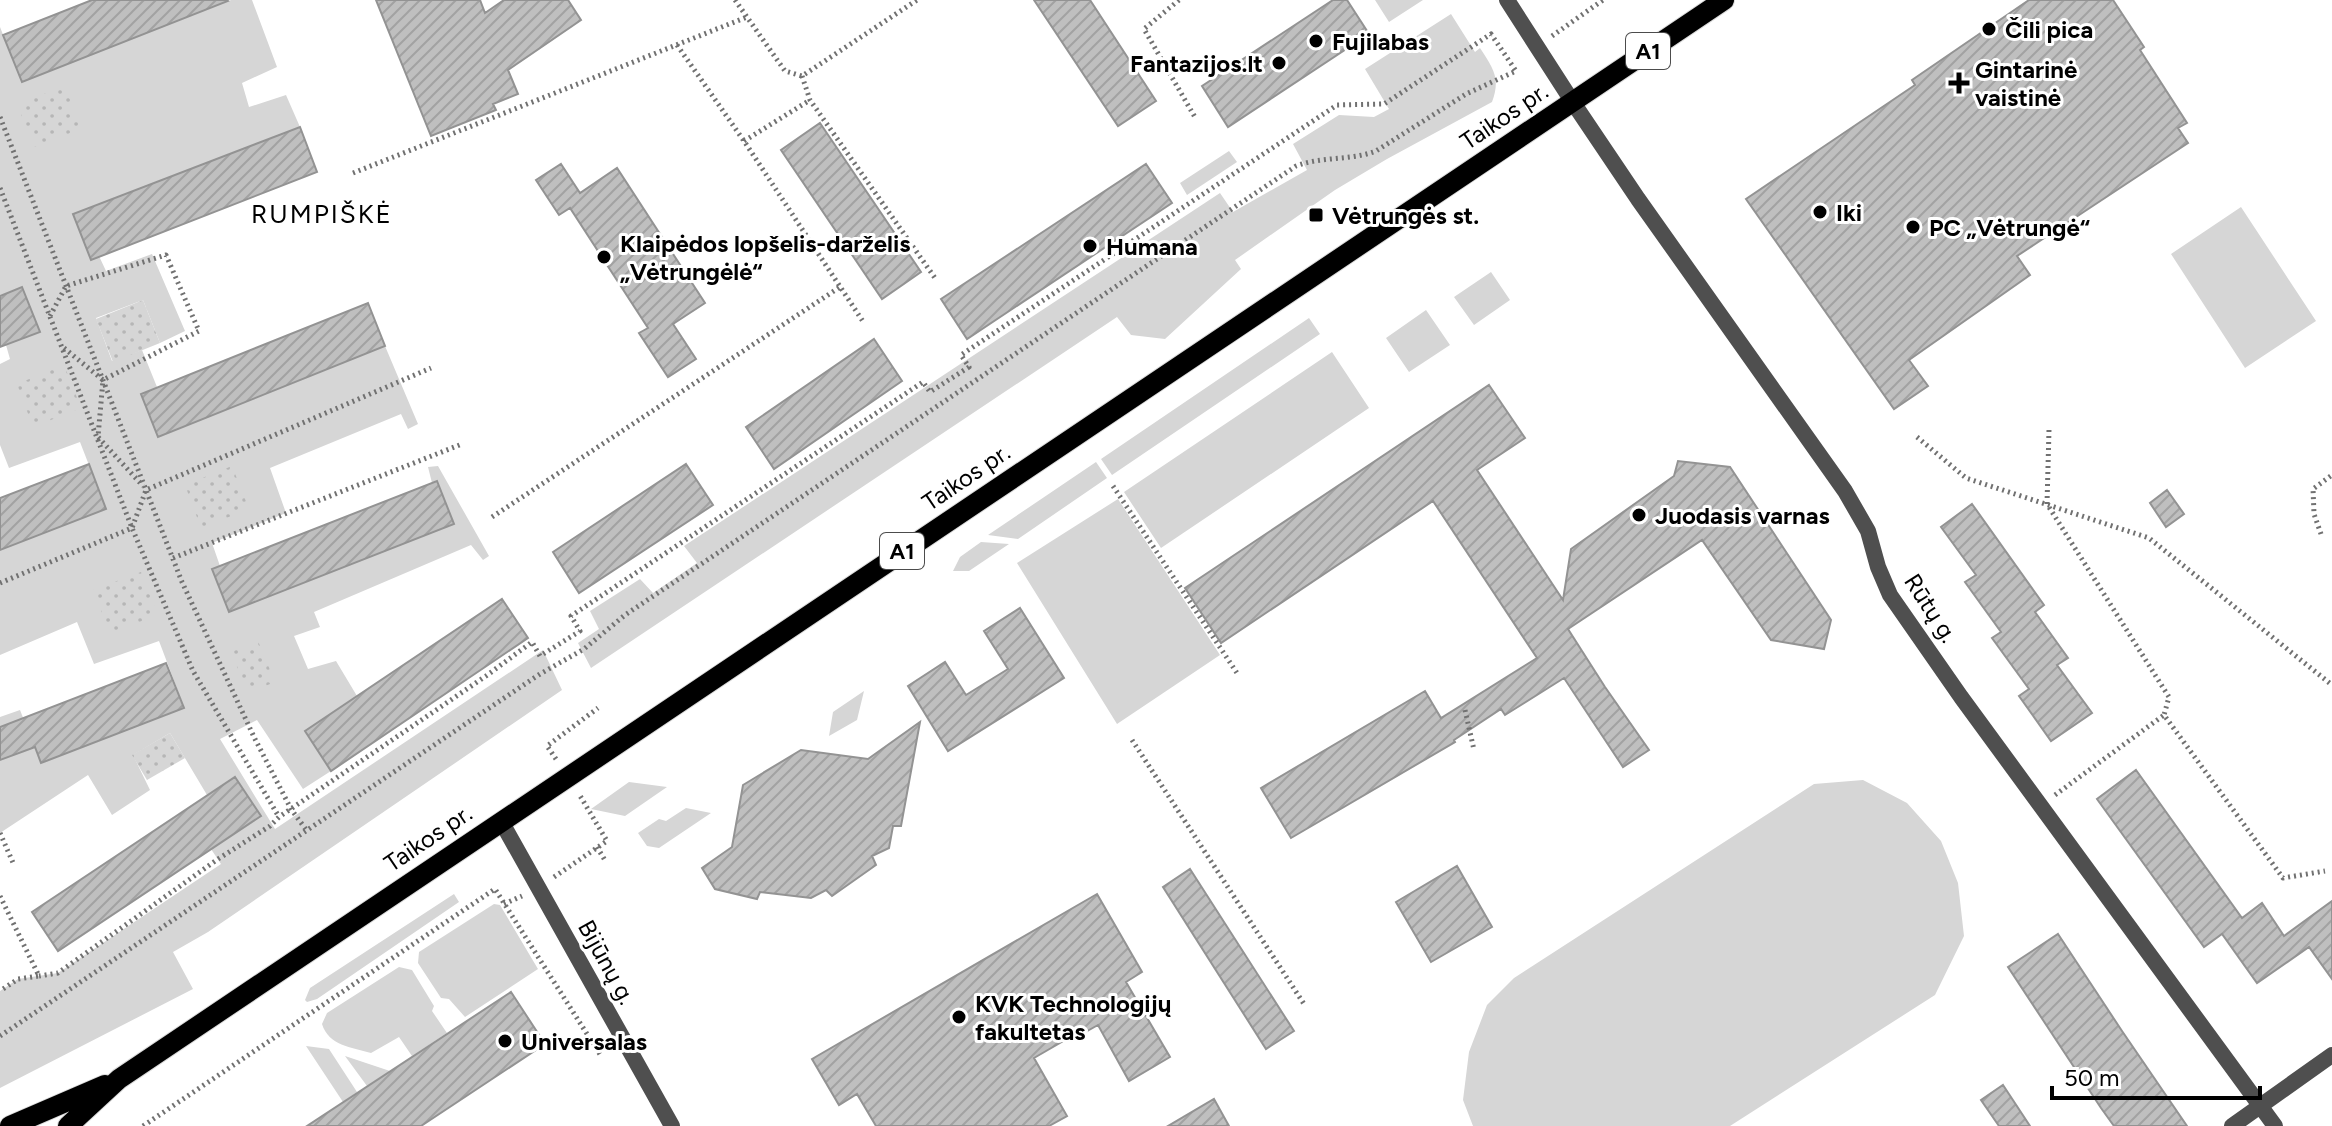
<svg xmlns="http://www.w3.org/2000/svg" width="2332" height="1126" font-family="Figtree,sans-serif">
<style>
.grass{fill:#d6d6d6}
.park{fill:url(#park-dots)}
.building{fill:url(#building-hatch);stroke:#939393;stroke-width:2}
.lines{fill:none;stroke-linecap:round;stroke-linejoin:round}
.primary-casing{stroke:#dbdbdb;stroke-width:22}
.path{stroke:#717171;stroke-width:5;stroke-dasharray:2 4;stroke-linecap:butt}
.minor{stroke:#4f4f4f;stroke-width:16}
.tertiary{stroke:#4f4f4f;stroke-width:16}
.primary{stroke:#000;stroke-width:20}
.poi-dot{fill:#000;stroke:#fff;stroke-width:3}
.labels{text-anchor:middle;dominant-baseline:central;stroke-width:6;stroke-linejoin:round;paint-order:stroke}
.shield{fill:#fff;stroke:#4c4c4c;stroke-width:2}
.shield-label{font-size:22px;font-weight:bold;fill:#000}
.poi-label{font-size:24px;font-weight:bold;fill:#000;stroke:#fff;text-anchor:start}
.street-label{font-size:24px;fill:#000;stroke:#fff}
.neighbourhood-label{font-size:26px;letter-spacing:2px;fill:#000;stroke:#fff}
</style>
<defs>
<pattern id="park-dots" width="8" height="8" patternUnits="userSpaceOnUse" patternTransform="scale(2)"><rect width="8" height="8" fill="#d6d6d6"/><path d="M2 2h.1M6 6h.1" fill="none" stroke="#b6b6b6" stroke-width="1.8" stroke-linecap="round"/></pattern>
<pattern id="building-hatch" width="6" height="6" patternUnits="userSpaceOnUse" patternTransform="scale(2)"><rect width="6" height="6" fill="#bfbfbf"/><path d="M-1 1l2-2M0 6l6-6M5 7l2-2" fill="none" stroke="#a2a2a2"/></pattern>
</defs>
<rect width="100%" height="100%" fill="#fff"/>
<path class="grass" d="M231 0H252L277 67 242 83 249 107 286 95 300 127 73 214 91 259 99 256 106 271 152 254 185 331 160 343 143 300 96 318 112 361 142 350 157 387 141 394 158 437 385 346 418 424 408 429 401 414 270 468 286 513 212 543 220 566 212 569 229 612 453 524 437 481 432 483 428 467 438 466 489 556 483 560 471 545 314 612 320 627 294 636 308 669 336 661 357 696 331 771 303 789 257 720 220 739 275 829 543 650 562 690 208 932 173 952 193 989 0 1088V991L18 979 58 973 221 864 211 849 260 816 235 777 207 795 170 733 133 755 150 790 112 815 88 775 0 833V717L20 710 41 763 184 707 159 641 94 664 77 622 0 655V550L106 509 80 442 9 468 0 445V364L10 359 6 345 40 332 22 287 0 296V27L22 82Z
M1375 0H1423L1389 22Z
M1451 14 1475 52 1480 48C1493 68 1501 78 1492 102L1387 159 1335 190 1235 260 1241 269 1165 339 1131 335 1117 317 591 668 578 643 599 629 590 611 640 579 653 593 697 563 684 546 1220 193 1233 212 1307 170 1293 144 1339 115 1374 117 1389 109 1365 69Z
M1229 151 1237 162 1187 195 1180 183Z
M2241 207 2316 321 2245 368 2171 254Z
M1491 272 1510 300 1474 325 1454 297Z
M1426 310 1450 345 1409 372 1386 338Z
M1309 318 1320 334 1112 475 1101 459Z
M1332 352 1369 408 1161 548 1124 492Z
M1096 462 1107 478 1018 539 988 535Z
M1118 499 1220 655 1117 724 1017 563Z
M981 542 1009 544 969 571H953L960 557Z
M864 691 857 720 829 736 833 712Z
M1863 780 1907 803 1941 841 1958 883 1964 936 1935 995 1730 1126H1473L1463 1100 1469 1052 1487 1005 1514 978 1814 784Z
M629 782 667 787 625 816 591 809Z
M686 808 711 813 659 848 647 846 638 833 659 819 666 821Z
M454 894 459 902 317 999 307 1002 305 1000 310 988Z
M494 904 500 905 538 969 465 1017 449 999 441 998 418 963 419 952Z
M399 967 412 970 434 1006 432 1011 447 1033 412 1056 399 1037 371 1053C351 1047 329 1046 322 1024L327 1013Z
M306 1046 329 1049 357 1092 343 1102Z
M345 1056 390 1071 367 1086Z"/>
<path class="park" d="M65 86 81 129 34 147 17 104Z
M143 300 160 343 113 362 96 319Z
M64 365 81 408 33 427 17 384Z
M232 466 249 509 201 528 185 485Z
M141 572 158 615 110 633 93 590Z
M258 641 275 682 248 693 231 652Z
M170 733 185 758 147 780 132 755Z"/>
<path class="building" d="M92 0H227L228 1 22 82 3 35Z
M376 0H480L485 13 504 0H568L581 20 508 70 518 94 493 104 496 110 431 136Z
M1034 0H1090L1156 101 1118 126Z
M1333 0H1347L1369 34 1228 127 1202 86Z
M2029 0H2113L2144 47 2140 50 2187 123 2178 128 2188 143 2017 256 2030 275 1909 360 1928 386 1894 409 1746 199 1915 85 1912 80Z
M820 123 921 272 882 299 781 150Z
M300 127 317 172 91 260 73 214Z
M561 164 580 193 617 168 705 303 673 324 696 359 668 377 639 333 648 328 570 208 559 215 536 180Z
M1146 164 1172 203 967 339 941 299Z
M22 287 40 332 0 347V296Z
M368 303 385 346 158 437 141 394Z
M874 339 902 381 774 469 746 427Z
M1489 385 1525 438 1477 470 1563 600 1571 549 1674 476 1678 461 1730 467 1831 620 1824 649 1771 640 1702 540 1568 629 1605 687 1649 750 1623 767 1564 678 1505 715 1501 709 1454 740 1455 742 1291 838 1261 788 1425 691 1441 718 1537 658 1433 501 1221 643 1185 588Z
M89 464 106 509 0 550V498Z
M686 464 713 505 579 593 553 552Z
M437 481 454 524 229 612 212 569Z
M2167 490 2184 514 2166 527 2150 503Z
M1972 504 2044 605 2035 612 2068 658 2057 665 2092 713 2051 741 2019 696 2029 689 1992 638 2001 632 1965 582 1976 575 1941 527Z
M502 599 528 638 331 771 305 731Z
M1020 608 1064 678 948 751 908 686 945 662 966 695 1008 669 984 631Z
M166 663 184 708 41 763 35 747 0 760V727Z
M920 722 901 826H893L889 848 872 856 876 865 832 896 826 890 811 898 760 892 757 899 715 889 702 868 732 847 743 785 801 750 868 759Z
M2136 770 2242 918 2262 903 2284 936 2332 901V979L2309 947 2257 983 2222 934 2204 947 2097 799Z
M235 777 261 816 58 951 32 912Z
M1457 866 1492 927 1431 962 1396 902Z
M1190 869 1294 1031 1266 1049 1163 887Z
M1097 894 1142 972 1126 982 1170 1057 1129 1081 1098 1025 1080 1035 1079 1032 1034 1058 1067 1116 1049 1126H876L857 1094 839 1105 812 1059Z
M2058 934 2122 1031 2187 1126H2114L2101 1108 2008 967Z
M511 992 545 1044 421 1126H307Z
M2003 1085 2030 1126H1999L1981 1100Z
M1214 1099 1229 1126H1168Z"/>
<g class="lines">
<g class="primary-casing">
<path id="primary" d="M10 1126 105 1085
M68 1126 119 1079 1724 0"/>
</g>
<path class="path" d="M735 0 785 71 802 76 917 0
M1179 0 1144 29 1196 119
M1552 36 1603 0
M677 45 744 141 864 323
M802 76 810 100 935 278
M0 117 182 582 254 737 291 809 307 831
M744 141 810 100
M353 173 747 17
M0 188 132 528 193 671 279 817
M50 316 66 286 166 255 199 331 103 380
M64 348 103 380 98 437 143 486
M2049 430 2047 504 2169 697 2164 715 2283 878 2325 871
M1917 437 1966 478 2149 538 2332 685
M1113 486 1237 673
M492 517 840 287
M2321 534 2314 514 2313 489 2332 475
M173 558 462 444
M0 583 132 528 146 490 431 368
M1465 710 1474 750
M1132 740 1304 1004
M556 759 547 746 598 708
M2055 795 2164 715
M0 833 14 865
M597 847 606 862
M554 877 607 841 579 794
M0 896 39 976 18 979 0 991
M504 904 522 896
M0 1036 540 674 584 649 625 615 1296 166C1322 156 1350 161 1376 151L1466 94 1516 71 1491 34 1384 104 1337 105 961 355 969 367 930 392 923 382 571 616 580 631 540 656 532 642 486 676 279 817 270 826 218 859 58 973 39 976
M143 1126 495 889 601 1056"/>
<path class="minor" d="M1572 101 1638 199 1845 491 1868 531 1878 567 1890 595 1961 697 2275 1126
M501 821 672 1126
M2232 1126 2332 1055"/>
<path class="tertiary" d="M1507 0 1572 101"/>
<use href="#primary" class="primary"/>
</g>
<g class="poi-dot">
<circle cx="1989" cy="29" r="8"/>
<circle cx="1316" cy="41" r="8"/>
<circle cx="1279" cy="63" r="8"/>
<path d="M1955 71h8v8h8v8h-8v8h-8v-8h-8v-8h8z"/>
<circle cx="1820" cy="212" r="8"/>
<rect x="1308" y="207" width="16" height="16" rx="4"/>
<circle cx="1913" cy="227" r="8"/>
<circle cx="1090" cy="246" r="8"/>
<circle cx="604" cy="257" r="8"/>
<circle cx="1639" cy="515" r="8"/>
<circle cx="959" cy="1017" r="8"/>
<circle cx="505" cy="1041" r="8"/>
</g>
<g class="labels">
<g class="shield">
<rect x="1626" y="33" width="44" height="36" rx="6"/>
<rect x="880" y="533" width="44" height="36" rx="6"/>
</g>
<g class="shield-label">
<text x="1648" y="51">A1</text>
<text x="902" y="551">A1</text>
</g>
<g class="poi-label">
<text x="2005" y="29">Čili pica</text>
<text x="1332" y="41">Fujilabas</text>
<text x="1263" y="63" text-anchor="end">Fantazijos.lt</text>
<text x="1975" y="69">Gintarinė<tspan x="1975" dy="28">vaistinė</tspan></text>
<text x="1836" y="212">Iki</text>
<text x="1332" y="215">Vėtrungės st.</text>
<text x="1929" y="227">PC „Vėtrungė“</text>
<text x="620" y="243">Klaipėdos lopšelis-darželis<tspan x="620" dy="28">„Vėtrungėlė“</tspan></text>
<text x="1106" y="246">Humana</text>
<text x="1655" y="515">Juodasis varnas</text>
<text x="975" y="1003">KVK Technologijų<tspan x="975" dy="28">fakultetas</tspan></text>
<text x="521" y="1041">Universalas</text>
</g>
<g class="street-label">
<text transform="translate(1504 116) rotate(-34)">Taikos pr.</text>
<text transform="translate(966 477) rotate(-34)">Taikos pr.</text>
<text transform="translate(1931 608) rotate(57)">Rūtų g.</text>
<text transform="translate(428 838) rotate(-34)">Taikos pr.</text>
<text transform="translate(607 962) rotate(61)">Bijūnų g.</text>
</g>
<g class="neighbourhood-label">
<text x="322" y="214">RUMPIŠKĖ</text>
</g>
</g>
<path d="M2052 1086v12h208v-12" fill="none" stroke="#000000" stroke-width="4"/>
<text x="2064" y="1086" font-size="24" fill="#000000" stroke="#ffffff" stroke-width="6" paint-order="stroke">50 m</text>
</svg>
